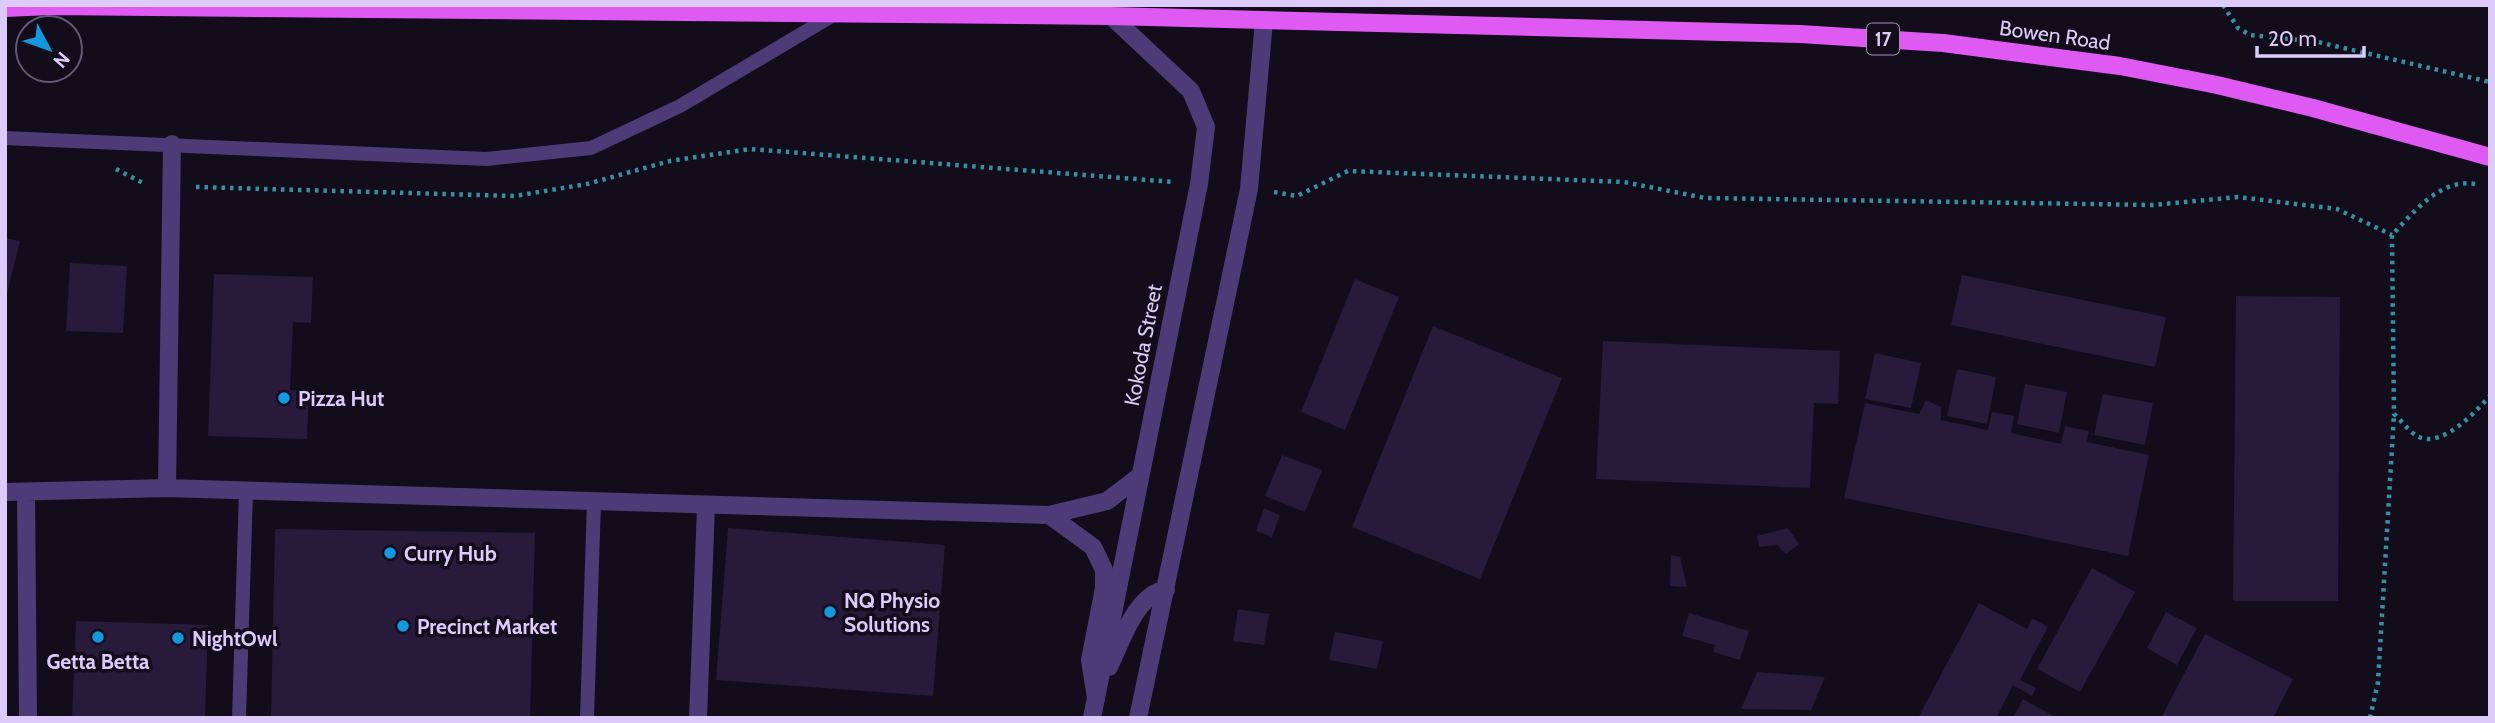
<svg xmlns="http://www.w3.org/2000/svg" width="2495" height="723" font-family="Cabin,sans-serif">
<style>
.building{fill:#281a3a}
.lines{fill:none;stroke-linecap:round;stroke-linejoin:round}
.path{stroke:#3690a4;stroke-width:4.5;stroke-dasharray:3.5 5;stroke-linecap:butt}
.service{stroke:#4c3b76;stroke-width:14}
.minor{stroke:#4c3b76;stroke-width:18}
.tertiary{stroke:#4c3b76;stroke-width:18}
.primary{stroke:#de5af2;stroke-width:18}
.poi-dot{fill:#1199e0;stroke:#120c1b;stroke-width:2.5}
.labels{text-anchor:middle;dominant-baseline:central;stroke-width:7;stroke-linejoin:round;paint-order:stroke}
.shield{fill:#120c1b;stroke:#9f91b8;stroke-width:2}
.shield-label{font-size:19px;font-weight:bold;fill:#dccafb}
.street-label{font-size:21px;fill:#dccafb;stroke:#120c1b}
.poi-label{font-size:21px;font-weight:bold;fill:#dccafb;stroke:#120c1b;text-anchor:start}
</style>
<rect width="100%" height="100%" fill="#120c1b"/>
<path class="building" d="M5 238 20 241 6 298H5Z
M70 263 127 266 123 333 66 331Z
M214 274 313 277 311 323 293 322 290 390 309 391 307 439 208 436Z
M1962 275 2166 317 2155 367 1951 325Z
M1355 279 1399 297 1345 430 1301 412Z
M2236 296 2340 297 2338 601H2233Z
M1433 326 1562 378 1480 579 1352 527Z
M1603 341 1840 351 1838 404 1814 403 1810 488 1596 479Z
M1875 353 1921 363 1911 408 1865 399Z
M1957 369 1996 377 1987 424 1947 416Z
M2025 384 2067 392 2059 433 2017 424Z
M2103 394 2153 403 2145 445 2094 435Z
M1926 400 1941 407V420L1988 430 1992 412 2014 416 2011 433 2061 444 2065 426 2089 431 2087 442 2149 455 2128 556 1844 498 1865 403 1919 414Z
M1282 455 1322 470 1305 512 1265 496Z
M1264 508 1280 515 1272 537 1256 531Z
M728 528 945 545 933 696 716 680Z
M1788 528 1799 544 1786 554 1777 545 1759 547 1757 536Z
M275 529 535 533 530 718H271Z
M1671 555 1680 557 1687 587 1670 586Z
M2092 568 2135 592 2080 692 2037 669Z
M1979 603 2027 629 2032 618 2048 627 2020 680 2036 688 2032 696 2013 685 1996 718H1918Z
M1238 609 1269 614 1264 645 1233 641Z
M2166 612 2197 628 2177 665 2147 648Z
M1689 613 1749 631 1740 660 1713 652 1715 645 1682 636Z
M76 621 208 625 205 718H72Z
M1335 632 1383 641 1377 669 1329 660Z
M2205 634 2293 679 2273 718H2161Z
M1757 672 1825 677 1811 710 1741 709Z
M2023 699 2057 718H2013Z"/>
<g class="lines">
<path class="path" d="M2223 5 2238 28 2250 35 2318 42 2490 82
M116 169 145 184
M2475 184C2440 178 2413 213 2392 235L2394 414C2402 421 2410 433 2419 437 2443 448 2476 411 2490 396
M196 187 515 196 587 184 670 161 750 149 1174 182
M1274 192 1297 196 1348 171 1624 182 1705 198 2153 205 2238 197 2337 209 2392 235
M2370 718 2378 682 2394 414"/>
<path class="service" d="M5 138 486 159 591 148 680 106 835 14
M239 718 246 491
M587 718 594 502"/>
<path class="minor" d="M167 488 172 144
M5 492 167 488 1049 515 1107 501 1140 476
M26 492 28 718
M1049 515 1093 547 1104 570V588L1090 660 1096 698
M698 718 706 506"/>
<path class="tertiary" d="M1109 667C1121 643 1136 593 1166 590
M1092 718 1199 184 1206 127 1191 91 1111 16
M1138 718 1249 189 1264 21"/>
<path class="primary" d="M5 8 50 6 1111 16 1800 34 1943 43 2120 66 2217 85 2313 108 2490 157"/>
</g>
<g class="poi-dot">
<circle cx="284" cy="398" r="7"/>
<circle cx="390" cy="553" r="7"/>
<circle cx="830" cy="612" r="7"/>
<circle cx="403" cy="626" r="7"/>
<circle cx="98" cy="637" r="7"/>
<circle cx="178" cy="638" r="7"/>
</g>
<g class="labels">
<rect class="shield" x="1867" y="23.5" width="32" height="31" rx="5"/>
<g class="shield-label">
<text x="1883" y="39">17</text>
</g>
<g class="street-label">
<text transform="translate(2055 35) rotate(8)">Bowen Road</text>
<text transform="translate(1143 345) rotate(-79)">Kokoda Street</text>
</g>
<g class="poi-label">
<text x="298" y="398">Pizza Hut</text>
<text x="404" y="553">Curry Hub</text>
<text x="844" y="600">NQ Physio<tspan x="844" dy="24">Solutions</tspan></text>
<text x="417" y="626">Precinct Market</text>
<text x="192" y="638">NightOwl</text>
<text x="98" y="661" text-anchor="middle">Getta Betta</text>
</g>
</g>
<rect width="2495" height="723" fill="none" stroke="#dccafb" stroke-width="14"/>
<g transform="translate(49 49) rotate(131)"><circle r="33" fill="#120c1b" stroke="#635875" stroke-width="2"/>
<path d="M0-5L12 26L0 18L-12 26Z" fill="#1199e0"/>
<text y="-10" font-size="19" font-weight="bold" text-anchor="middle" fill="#dccafb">N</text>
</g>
<path d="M2257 46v10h107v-10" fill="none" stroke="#dccafb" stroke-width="3.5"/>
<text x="2268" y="46" font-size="21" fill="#dccafb" stroke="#120c1b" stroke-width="5" paint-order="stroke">20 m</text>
</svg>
